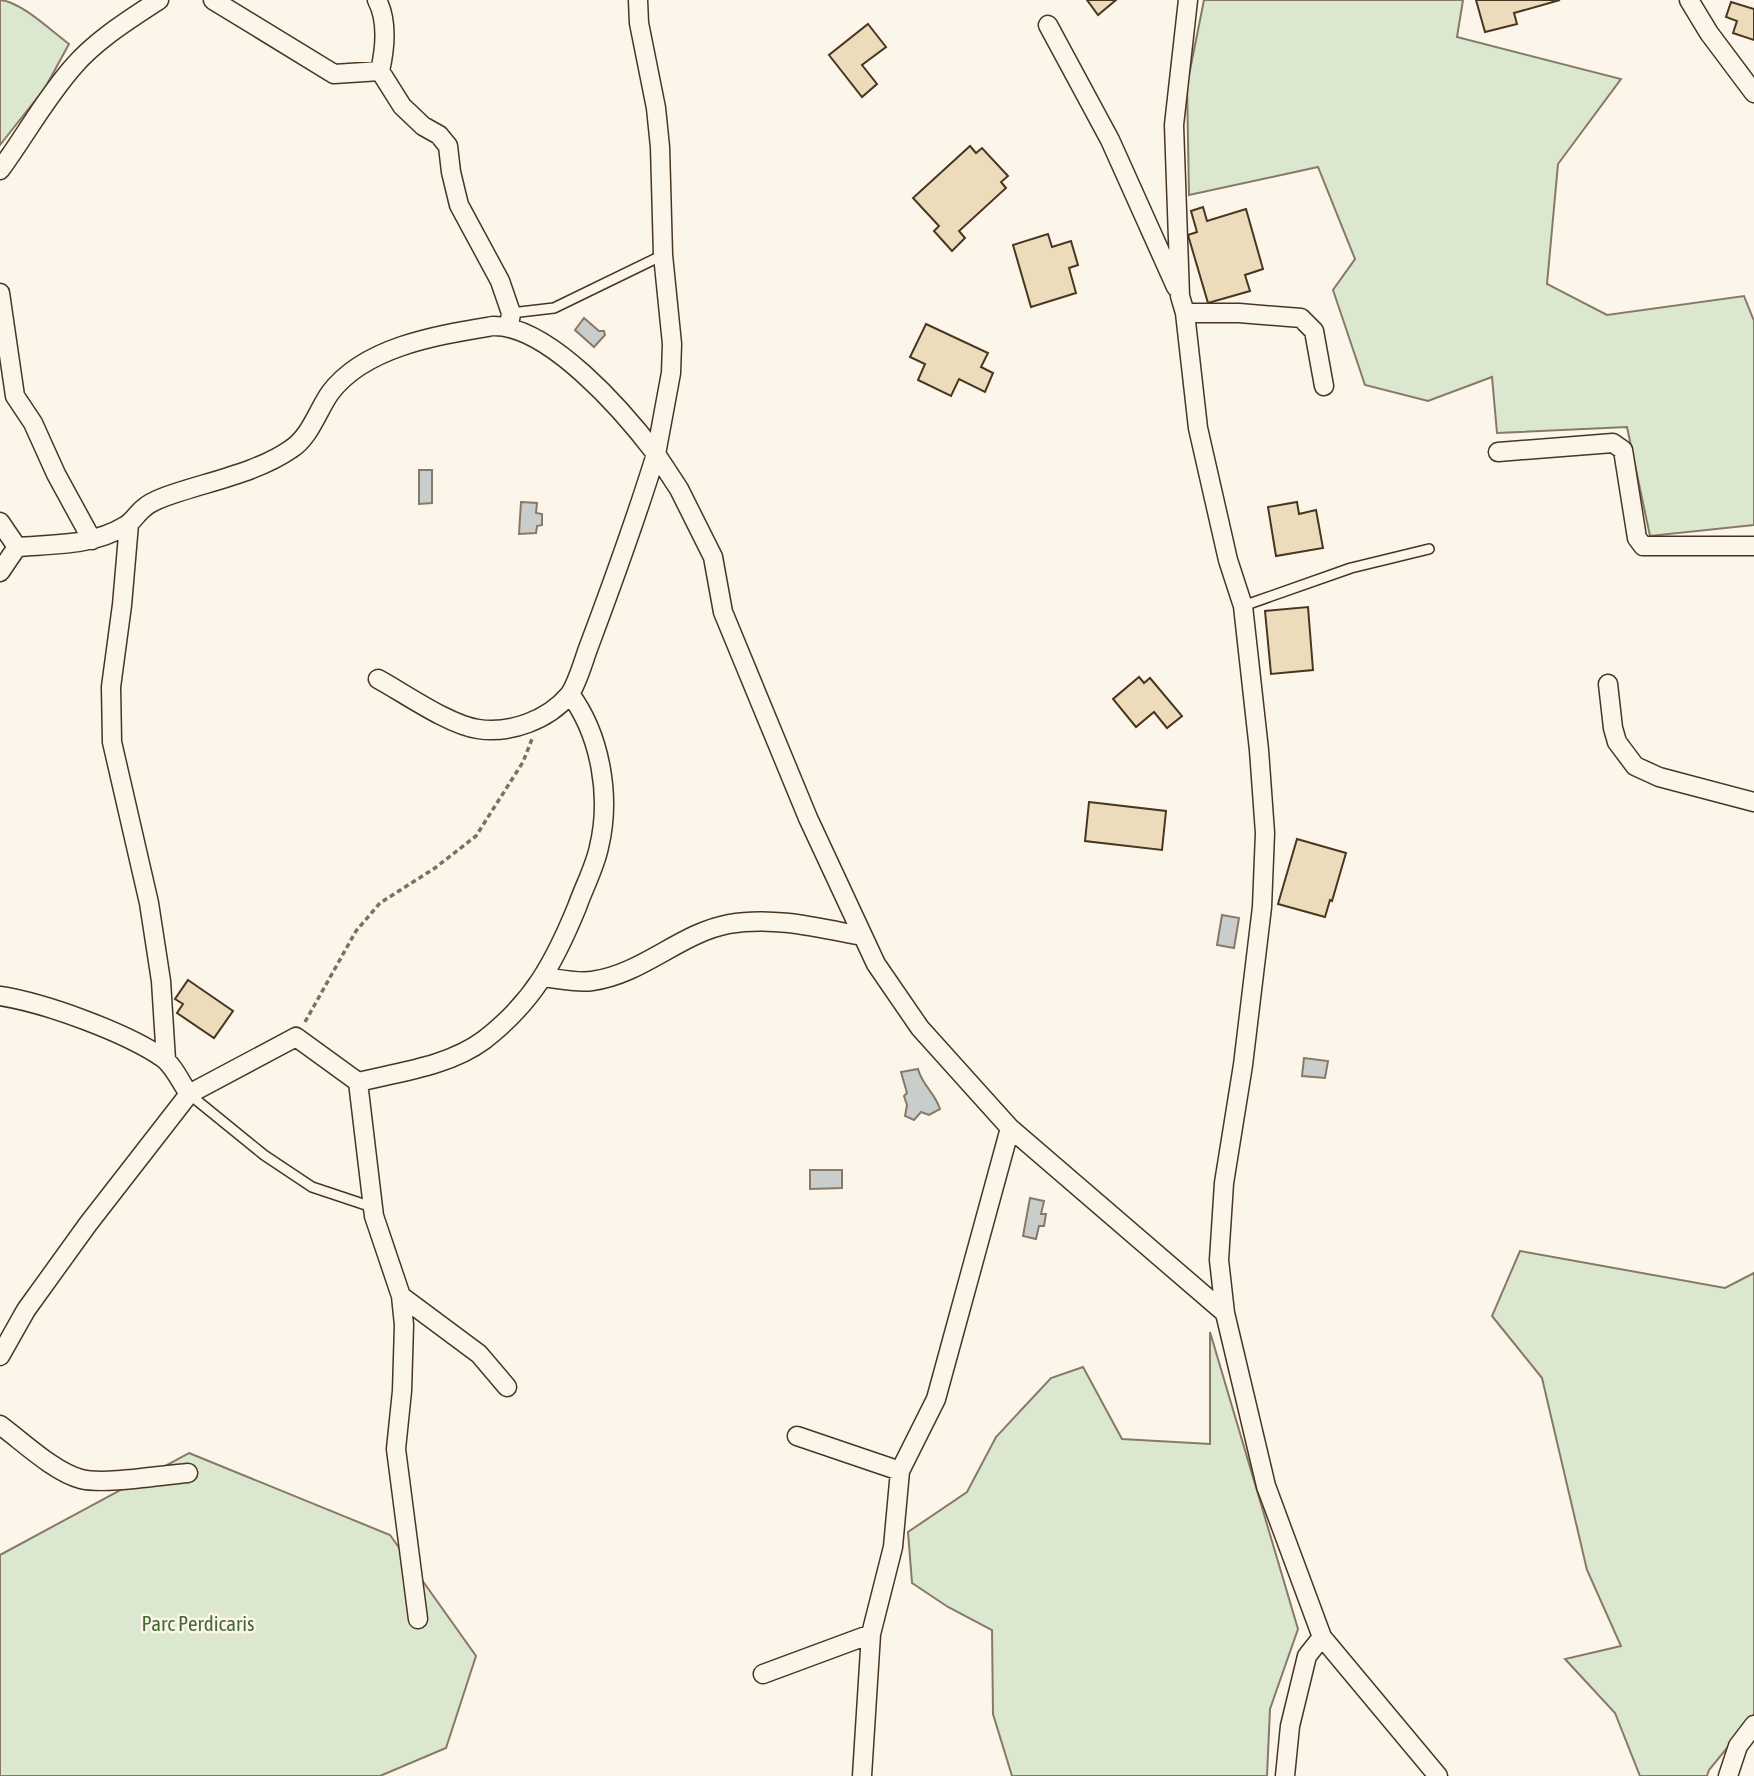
<svg xmlns="http://www.w3.org/2000/svg" width="1754" height="1776" font-family="'Asap Condensed',sans-serif">
<style>
.green{fill:#dce7d0;stroke:#887966;stroke-width:2}
.water{fill:#c9cecd;stroke:#887966;stroke-width:2}
.building{fill:#ecdcbc;stroke:#4a3520;stroke-width:2}
.lines{fill:none;stroke-linecap:round;stroke-linejoin:round}
.lane-casing{stroke:#4a3520;stroke-width:12}
.street-casing{stroke:#4a3520;stroke-width:21}
.path{stroke:#7f6f5c;stroke-width:3.5;stroke-dasharray:5 3.5;stroke-linecap:butt}
.lane{stroke:#fbf6e9;stroke-width:9}
.street{stroke:#fbf6e9;stroke-width:18}
.labels{text-anchor:middle;dominant-baseline:central;stroke-width:5;stroke-linejoin:round;paint-order:stroke}
.park-label{font-size:21px;fill:#436837;stroke:#fbf6e9}
</style>
<rect width="100%" height="100%" fill="#fbf6e9"/>
<path class="green" d="M0 0C22 2 51 31 69 44L45 88 0 145Z
M1204 0H1463L1457 37 1621 79 1558 164 1547 284 1607 315 1744 296 1754 321V525L1650 536 1627 427 1497 433 1492 377 1428 401 1365 385 1333 290 1355 259 1318 167 1189 195 1187 85Z
M1520 1251 1725 1288 1754 1273V1715L1709 1770 1707 1776H1640L1615 1713 1565 1659 1621 1646 1587 1570 1542 1378 1492 1316Z
M1210 1332 1298 1629 1270 1709 1267 1776H1012L993 1714 992 1630 948 1607 912 1583 908 1532 967 1492 996 1437 1051 1378 1083 1367 1122 1439 1210 1444Z
M189 1453 390 1535 476 1656 446 1748 380 1776H0V1555Z"/>
<path class="water" d="M584 318 599 331H604L605 335 594 347 575 330Z
M419 470H432V503L419 504Z
M521 502 537 503 536 513 542 514V525L537 526 536 533 519 534Z
M1222 915 1239 918 1234 948 1217 945Z
M1304 1058 1328 1061 1325 1078 1302 1076Z
M918 1069C922 1085 935 1093 940 1109L929 1115 921 1112 914 1120 905 1116 907 1105 904 1096 907 1093 901 1072Z
M842 1170V1188L810 1189V1170Z
M1030 1198 1044 1201 1041 1214H1046L1044 1226H1039L1036 1239 1023 1236Z"/>
<path class="building" d="M1087 0H1116L1098 15Z
M1476 0H1560L1514 13 1517 24 1485 32Z
M1731 2 1754 9V40L1733 33 1737 21 1726 17Z
M868 24 886 47 862 65 877 84 862 97 829 55Z
M970 146 976 153 982 148 1008 176 1001 182 1006 188 959 231 965 238 952 251 934 231 939 226 913 198Z
M1203 207 1207 221 1246 209 1263 269 1245 275 1250 291 1208 303 1188 235 1197 232 1191 211Z
M1048 234 1052 247 1071 241 1078 265 1069 268 1076 293 1031 307 1013 245Z
M926 324 988 353 981 367 993 373 985 392 959 379 951 396 918 380 925 364 910 357Z
M1297 502 1299 514 1316 510 1323 548 1276 556 1268 507Z
M1308 607 1313 670 1271 674 1265 611Z
M1139 677 1144 683 1150 678 1182 716 1167 728 1154 712 1136 727 1113 699Z
M1089 802 1166 811 1162 850 1085 841Z
M1297 839 1346 853 1332 901 1330 900 1325 917 1278 904Z
M188 980 233 1011 214 1038 177 1013 183 1004 175 999Z"/>
<g class="lines">
<g class="lane-casing">
<path id="lane" d="M511 313 554 308 663 255
M1243 606 1351 568 1429 549
M189 1094 264 1155 312 1187 366 1205 370 1210"/>
</g>
<g class="street-casing">
<path id="street" d="M213 0 334 74 380 71C385 49 388 21 377 0
M638 0 639 23 656 108 660 147 663 255 672 344 671 373 656 454 679 489 713 557 723 612 808 818 876 964 920 1028 1010 1128 1225 1313 1266 1486 1322 1637 1438 1776
M1188 0 1174 125 1180 296 1185 313 1198 428 1228 560 1243 606 1259 750 1265 833 1262 907 1243 1065 1224 1183 1219 1260 1225 1313
M1689 0 1709 33 1754 93
M1048 25 1110 140 1176 287
M380 71 402 106 423 126 439 135 448 146 451 172 459 205 500 281 511 313 509 327
M0 170C25 136 45 99 73 67 96 40 130 19 159 0
M0 293 15 396 33 423 56 474 92 540
M1185 313H1239L1301 318 1314 331 1324 386
M1498 452 1613 443 1623 450 1637 538 1643 546H1754
M0 522 17 547
M129 524 122 605 111 687 112 742 149 903 161 981 166 1060
M17 547C53 544 92 546 125 526 133 522 137 513 144 508 150 502 159 499 167 496 206 482 257 473 291 449 310 437 318 410 330 393 365 346 439 335 493 326 549 325 624 412 656 454 636 519 613 582 589 646 584 659 577 685 569 695 548 720 510 734 478 729 449 725 404 693 378 679
M0 572 17 547
M1608 684 1613 728 1617 742 1635 766 1659 777 1754 802
M544 977C559 979 577 983 592 981 643 974 680 933 729 924 773 916 819 928 862 936
M0 996C45 1003 125 1032 163 1058 174 1066 181 1083 189 1094
M358 1082 374 1216 401 1296 404 1325 402 1391 396 1449 418 1619
M401 1296 479 1354 507 1387
M0 1356 26 1310 88 1224 189 1094 296 1037 358 1082C400 1072 449 1066 484 1040 533 1002 554 963 577 907 584 887 595 867 599 847 611 797 601 736 570 694
M0 1425C22 1441 54 1472 81 1479 104 1485 162 1475 188 1473
M797 1436 900 1471
M763 1674 871 1634
M862 1776 871 1634 893 1547 900 1471 936 1399 1010 1128
M1285 1776 1290 1726 1307 1656 1322 1637
M1728 1776 1738 1746 1754 1725"/>
</g>
<path class="path" d="M305 1022 356 931 380 903 435 868 476 836 523 762 532 739"/>
<use href="#lane" class="lane"/>
<use href="#street" class="street"/>
</g>
<g class="labels">
<g class="park-label">
<text x="198" y="1623">Parc Perdicaris</text>
</g>
</g>
</svg>
